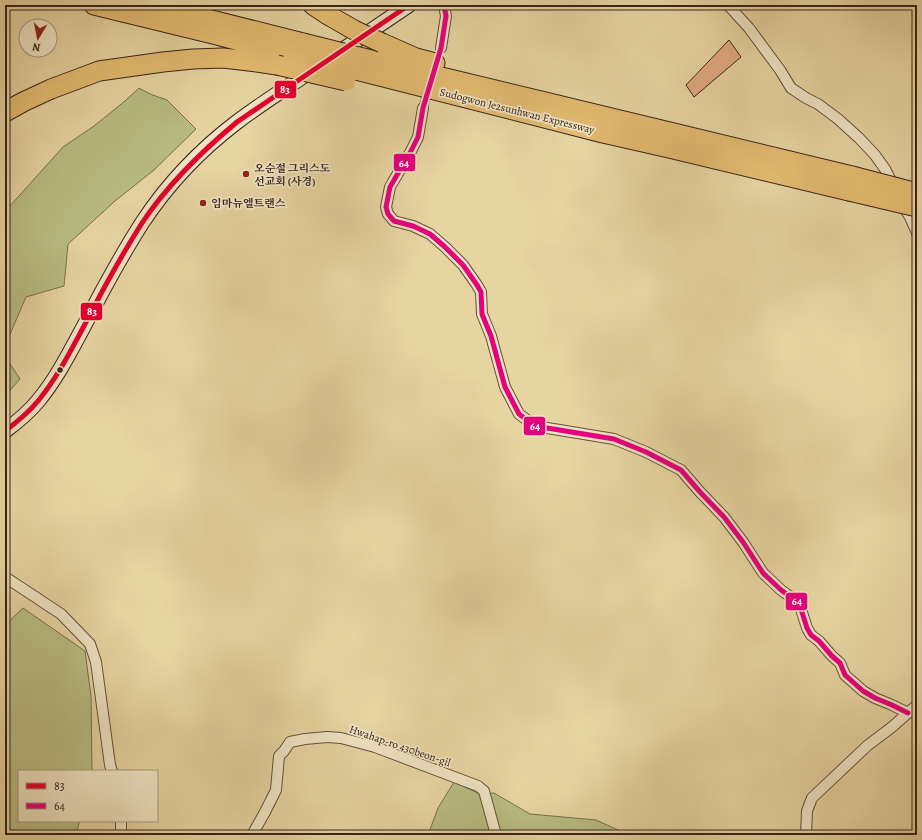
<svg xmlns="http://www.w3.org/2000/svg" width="922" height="840" font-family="Alegreya,'Noto Serif KR',serif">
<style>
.green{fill:#b8bc82;stroke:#78704e}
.building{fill:#e0aa81;stroke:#38241b}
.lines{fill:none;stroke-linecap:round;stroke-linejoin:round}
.street-tunnel{stroke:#c3b186;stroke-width:10;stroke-dasharray:10 5;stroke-linecap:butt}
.street-casing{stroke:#64503c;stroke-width:12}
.secondary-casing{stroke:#38241b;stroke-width:16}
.highway-casing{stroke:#38241b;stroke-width:21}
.street{stroke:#efe3c2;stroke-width:10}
.secondary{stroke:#efe3c2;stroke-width:14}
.highway{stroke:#e3ba70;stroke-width:19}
.highway-bridge-casing{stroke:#38241b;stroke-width:21;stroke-linecap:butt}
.highway-bridge{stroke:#e3ba70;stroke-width:19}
.bus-1-casing{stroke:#efe3c2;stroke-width:8}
.bus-2-casing{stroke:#efe3c2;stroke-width:8}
.bus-1{stroke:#e4002b;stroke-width:5}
.bus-2{stroke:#e5007d;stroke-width:5}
.poi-dot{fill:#8f2418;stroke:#efe3c2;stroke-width:1.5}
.bus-dot{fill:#38241b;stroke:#efe3c2;stroke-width:1.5}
.labels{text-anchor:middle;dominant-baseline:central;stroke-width:3.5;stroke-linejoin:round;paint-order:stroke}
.street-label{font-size:11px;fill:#38241b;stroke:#efe3c2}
.poi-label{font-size:11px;font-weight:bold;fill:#38241b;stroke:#efe3c2;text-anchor:start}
.line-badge{stroke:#efe3c2;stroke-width:1.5}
.badge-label{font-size:11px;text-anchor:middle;font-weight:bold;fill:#fff}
</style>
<rect width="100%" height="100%" fill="#e6d4a1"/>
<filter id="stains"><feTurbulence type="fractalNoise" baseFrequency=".005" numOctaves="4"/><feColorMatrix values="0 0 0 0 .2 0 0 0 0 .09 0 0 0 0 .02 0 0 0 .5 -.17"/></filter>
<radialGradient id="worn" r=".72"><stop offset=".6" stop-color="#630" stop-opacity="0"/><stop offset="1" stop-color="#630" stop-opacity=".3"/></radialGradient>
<path class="green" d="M139 88 150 94 167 100 196 129 154 170 115 201 68 244 64 286 26 297 5 346V208L9 207 63 147 94 126 125 101Z
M5 356 20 379 5 396Z
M23 608 85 651 91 696 92 771H19V821H80L79 823 76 835H5V625Z
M454 782 480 794 494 793 530 814 596 820 629 835H428L438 808Z"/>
<path class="building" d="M729 40 741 57 694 97 686 85Z"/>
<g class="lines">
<path class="street-tunnel" d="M423 108 430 84"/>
<g class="street-casing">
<path id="street" d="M728 5 749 28 780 70 791 88 806 98 818 104 838 119 859 138 875 155 885 169 894 187
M441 48 446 16 444 5
M423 108 418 137 411 151 390 187 386 207 388 214 394 221 413 226 430 234 445 247 463 265 477 285 481 292 482 314 491 336 505 387 519 414 535 426 614 439 646 452 681 470 700 492 724 517 743 542 763 573 781 590 799 603 807 628 811 635 819 641 832 656 840 663 845 675 863 691 875 698 892 705 908 713
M901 203 910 217 917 233
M5 577 61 614 90 644 96 662 110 765 112 771
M121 821V835
M252 835 265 812 276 790 279 756 284 751 290 742 305 739 327 737 341 738 375 747 478 786 484 791 496 835
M806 835 807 811 812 798 867 746 892 727 917 705"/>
</g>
<g class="secondary-casing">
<path id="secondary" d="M335 55 409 5
M5 431C17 422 29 412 38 401 57 378 70 352 84 326 102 291 121 256 142 223 167 185 200 150 237 122 262 103 288 87 314 69"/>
</g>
<g class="highway-casing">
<path id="highway" d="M94 5 213 34 293 55
M152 5 303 43
M313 5 328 15
M382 43 416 58 435 63
M367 59 711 142 852 176
M356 70 603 133 669 148 849 191
M5 112 23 102 51 89 99 71 163 62 193 59 223 58 249 61 277 65"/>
</g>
<use href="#street" class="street"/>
<use href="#secondary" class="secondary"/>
<use href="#highway" class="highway"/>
<g class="highway-bridge-casing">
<path id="highway-bridge" d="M328 15 354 30 382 43
M303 43 367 59
M293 55 356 70
M277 65 346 81
M852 176 917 193
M849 191 917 207"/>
</g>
<use href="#highway-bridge" class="highway-bridge"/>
<g class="bus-1-casing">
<path id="bus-1" d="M5 431C17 422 29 412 38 401 57 378 70 352 84 326 102 291 121 256 142 223 168 184 201 152 237 122L409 5"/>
</g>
<g class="bus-2-casing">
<path id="bus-2" d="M444 5 446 16 441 48 423 108 418 137 411 151 390 187 386 207 388 214 394 221 413 226 430 234 445 247 463 265 477 285 481 292 482 314 491 336 505 387 519 414 535 426 614 439 646 452 681 470 700 492 724 517 743 542 763 573 781 590 799 603 807 628 811 635 819 641 832 656 840 663 845 675 863 691 875 698 892 705 908 713"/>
</g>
<use href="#bus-1" class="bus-1"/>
<use href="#bus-2" class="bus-2"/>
</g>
<g class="poi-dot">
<circle cx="246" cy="174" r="4"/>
<circle cx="203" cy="203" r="4"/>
</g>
<circle class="bus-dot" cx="60" cy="370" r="3.5"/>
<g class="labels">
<g class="street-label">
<text transform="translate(517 111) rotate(14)">Sudogwon Je2sunhwan Expressway</text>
<text transform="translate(400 746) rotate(19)">Hwahap-ro 430beon-gil</text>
</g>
<g class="poi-label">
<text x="254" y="168">오순절 그리스도<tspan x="254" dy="13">선교회 (사경)</tspan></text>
<text x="211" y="203">임마뉴엘트랜스</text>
</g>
</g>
<g class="line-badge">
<rect x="274" y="80" width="23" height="19" rx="4" fill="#e4002b"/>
<rect x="393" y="153" width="23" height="19" rx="4" fill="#e5007d"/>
<rect x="80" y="302" width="23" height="19" rx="4" fill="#e4002b"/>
<rect x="523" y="416" width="23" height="20" rx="4" fill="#e5007d"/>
<rect x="785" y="592" width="23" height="19" rx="4" fill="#e5007d"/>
</g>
<g class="badge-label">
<text x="285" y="93">83</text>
<text x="404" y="167">64</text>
<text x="92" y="315">83</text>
<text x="535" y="430">64</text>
<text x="797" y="605">64</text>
</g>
<rect width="922" height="840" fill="none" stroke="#e6d4a1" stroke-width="20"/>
<rect x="6" y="6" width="910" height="828" fill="none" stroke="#38241b" stroke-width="2"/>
<rect x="10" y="10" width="902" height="820" fill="none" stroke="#38241b"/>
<rect x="18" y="770" width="140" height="52" fill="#efe3c2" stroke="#a6977f"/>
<rect x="26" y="783" width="20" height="6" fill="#e4002b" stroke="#a6977f"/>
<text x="54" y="790" font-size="12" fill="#38241b">83</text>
<rect x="26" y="803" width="20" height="6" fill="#e5007d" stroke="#a6977f"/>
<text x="54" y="810" font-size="12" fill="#38241b">64</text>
<g transform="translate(38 38) rotate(190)"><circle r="19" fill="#efe3c2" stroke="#a6977f"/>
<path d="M0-3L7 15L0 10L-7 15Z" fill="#8f2418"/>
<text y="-6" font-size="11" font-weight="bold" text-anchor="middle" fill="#38241b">N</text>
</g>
<rect width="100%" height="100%" filter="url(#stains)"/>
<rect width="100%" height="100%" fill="url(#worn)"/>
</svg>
